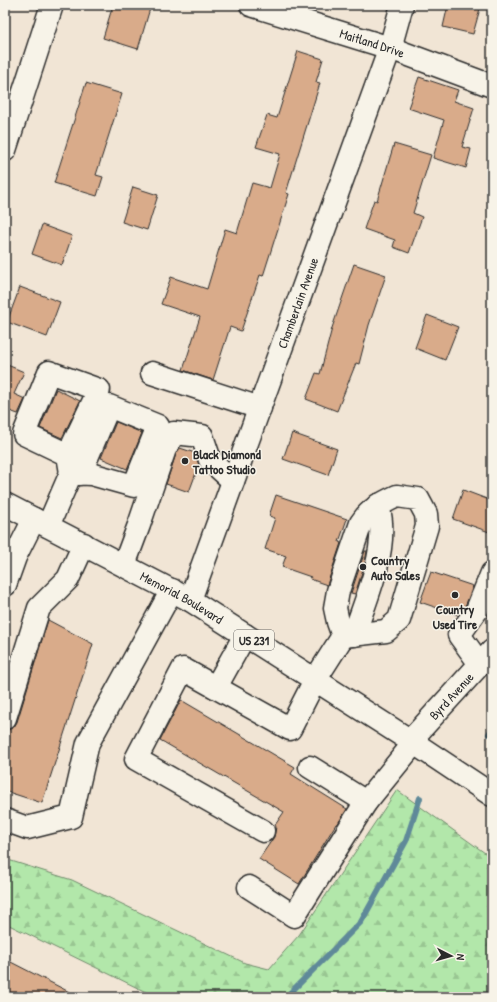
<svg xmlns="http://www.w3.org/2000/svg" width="497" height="1002" font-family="'Patrick Hand',sans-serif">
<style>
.forest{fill:url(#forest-firs);stroke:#6e896a}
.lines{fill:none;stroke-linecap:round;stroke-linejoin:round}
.stream{stroke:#5f8999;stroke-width:6}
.building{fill:#d9ab8a;stroke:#2b2b2b}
.minor-casing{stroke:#2b2b2b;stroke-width:25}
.major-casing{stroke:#2b2b2b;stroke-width:25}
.minor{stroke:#f7f3e8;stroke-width:22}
.major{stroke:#f7f3e8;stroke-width:22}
.poi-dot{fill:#2b2b2b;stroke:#f7f3e8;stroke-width:1.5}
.labels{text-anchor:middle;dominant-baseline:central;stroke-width:3;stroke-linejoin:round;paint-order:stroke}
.shield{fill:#f7f3e8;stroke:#686764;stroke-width:1}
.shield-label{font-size:12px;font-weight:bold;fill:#2b2b2b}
.street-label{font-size:13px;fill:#2b2b2b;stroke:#f7f3e8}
.poi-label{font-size:13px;font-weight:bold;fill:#2b2b2b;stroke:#f7f3e8;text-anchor:start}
</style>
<defs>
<pattern id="forest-firs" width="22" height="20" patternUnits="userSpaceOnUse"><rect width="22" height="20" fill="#b2e7aa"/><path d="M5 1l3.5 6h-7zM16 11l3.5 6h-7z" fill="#99c692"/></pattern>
</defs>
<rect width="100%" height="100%" fill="#f1e5d5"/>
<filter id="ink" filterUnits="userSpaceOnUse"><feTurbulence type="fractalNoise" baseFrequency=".025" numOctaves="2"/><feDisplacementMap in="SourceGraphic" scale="8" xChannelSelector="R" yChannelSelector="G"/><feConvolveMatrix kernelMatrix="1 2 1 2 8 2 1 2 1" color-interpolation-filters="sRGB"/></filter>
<g filter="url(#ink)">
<path class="forest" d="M397 790 492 858V997H153L152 995 5 923V859L72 880 245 963 269 969 299 935Z"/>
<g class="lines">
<path class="stream" d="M489 734 492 729
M286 997 361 922 406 841 420 798"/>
</g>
<path class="building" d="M113 5H151L138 49 103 38Z
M448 5H481L473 34 443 27Z
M298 51 323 59 316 82 320 83 286 193 289 194 263 276 260 275 241 331 230 327 213 380 183 370 200 317 161 304 171 277 207 289 225 229 237 233 252 183 270 188 280 154 256 147 267 115 277 118Z
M419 77 458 90 454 101 474 108 462 147 471 149 466 168 433 158 444 120 408 108Z
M86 83 122 94 96 175 103 177 97 196 54 183Z
M394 144 431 155 413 213 422 217 409 253 393 247 395 240 364 229 374 200 377 201Z
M133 187 158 195 147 230 122 222Z
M42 225 72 236 62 265 32 254Z
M354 264 386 275 369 325 359 364 356 363 337 411 306 399 316 373 320 374 332 328Z
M20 287 60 302 47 337 7 322Z
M427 315 458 327 445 360 415 348Z
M5 364 24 372 14 394 25 399 18 414 7 410 5 415Z
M56 389 80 401 62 438 40 428Z
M116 422 142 433 127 469 101 458Z
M292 433 337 449 328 475 283 459Z
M180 448 195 453 199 465 189 492 166 484 176 454Z
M463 490 492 501V533L453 519Z
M276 495 347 519 339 542 341 543 327 585 310 579 311 577 282 567 286 556 265 549 275 518 269 516Z
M365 551H367L365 563 355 594 351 593Z
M431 572 473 586 466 604 458 615 420 602Z
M48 620 93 644 42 803 5 791V739L8 730 14 727 17 722Z
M181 700 295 767 291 774 347 809 337 825 336 824 299 884 259 859 274 837 276 827 275 825 284 812 160 740Z
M5 959 79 997H5Z"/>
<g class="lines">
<g class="minor-casing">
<g id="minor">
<path id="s1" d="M251 5 390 48 492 86"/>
<path d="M5 150 52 5"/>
<path d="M152 373 260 408"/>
<path d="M68 455 24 434 49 372 99 390 68 455 71 473"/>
<path d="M397 496 418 499 426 514 427 526 399 620 386 631 343 636 338 622 335 608 338 591 361 523C370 509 382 503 397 496Z"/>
<path d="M48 526 71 473 91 474 134 486 158 426 109 406 80 474"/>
<path d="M124 565 139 525 165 449 174 433 202 436 210 460 233 481"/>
<path d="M5 585 15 557 34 519"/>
<path id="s2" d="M190 600 390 48 402 5"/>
<path d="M354 635C365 601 384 560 381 523 381 517 379 511 378 505"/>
<path d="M480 664 459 635 477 610 492 573"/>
<path d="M216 687 245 635"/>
<path d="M5 718 39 608 68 579 84 544"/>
<path id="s3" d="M410 741 492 651"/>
<path d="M310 767 366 802"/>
<path d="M5 820 27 828 71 817 88 743 172 590"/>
<path d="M263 831 136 759 183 669 290 729 315 680 343 636"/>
<path d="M249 887 294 916 366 802 414 743"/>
</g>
</g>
<g class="major-casing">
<g id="major">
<path id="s4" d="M5 504 190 600 414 743 492 795"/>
</g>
</g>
<use href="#minor" class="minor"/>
<use href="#major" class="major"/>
</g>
</g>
<g class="poi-dot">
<circle cx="185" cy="461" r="4"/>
<circle cx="363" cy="567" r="4"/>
<circle cx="455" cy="595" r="4"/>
</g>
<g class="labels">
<rect class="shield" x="234" y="630" width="40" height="20" rx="3"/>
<g class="shield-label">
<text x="254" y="640">US 231</text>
</g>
<g class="street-label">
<text stroke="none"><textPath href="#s1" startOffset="127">Maitland Drive</textPath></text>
<text stroke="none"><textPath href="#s2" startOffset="316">Chamberlain Avenue</textPath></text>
<text stroke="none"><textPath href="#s4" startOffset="200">Memorial Boulevard</textPath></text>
<text stroke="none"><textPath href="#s3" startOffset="61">Byrd Avenue</textPath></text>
</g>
<g class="poi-label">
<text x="193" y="454">Black Diamond<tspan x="193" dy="15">Tattoo Studio</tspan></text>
<text x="371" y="560">Country<tspan x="371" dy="15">Auto Sales</tspan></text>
<text x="455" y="609" text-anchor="middle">Country<tspan x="455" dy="15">Used Tire</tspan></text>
</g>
</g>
<rect width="497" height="1002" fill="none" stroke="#f7f3e8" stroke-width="20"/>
<rect x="10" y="10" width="477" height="982" fill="none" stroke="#2b2b2b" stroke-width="1.5" filter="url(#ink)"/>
<g transform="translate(451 956) rotate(96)" stroke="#f7f3e8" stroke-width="3" paint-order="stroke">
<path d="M0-3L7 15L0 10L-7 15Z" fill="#2b2b2b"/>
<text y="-6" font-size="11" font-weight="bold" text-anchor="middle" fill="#2b2b2b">N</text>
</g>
</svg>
